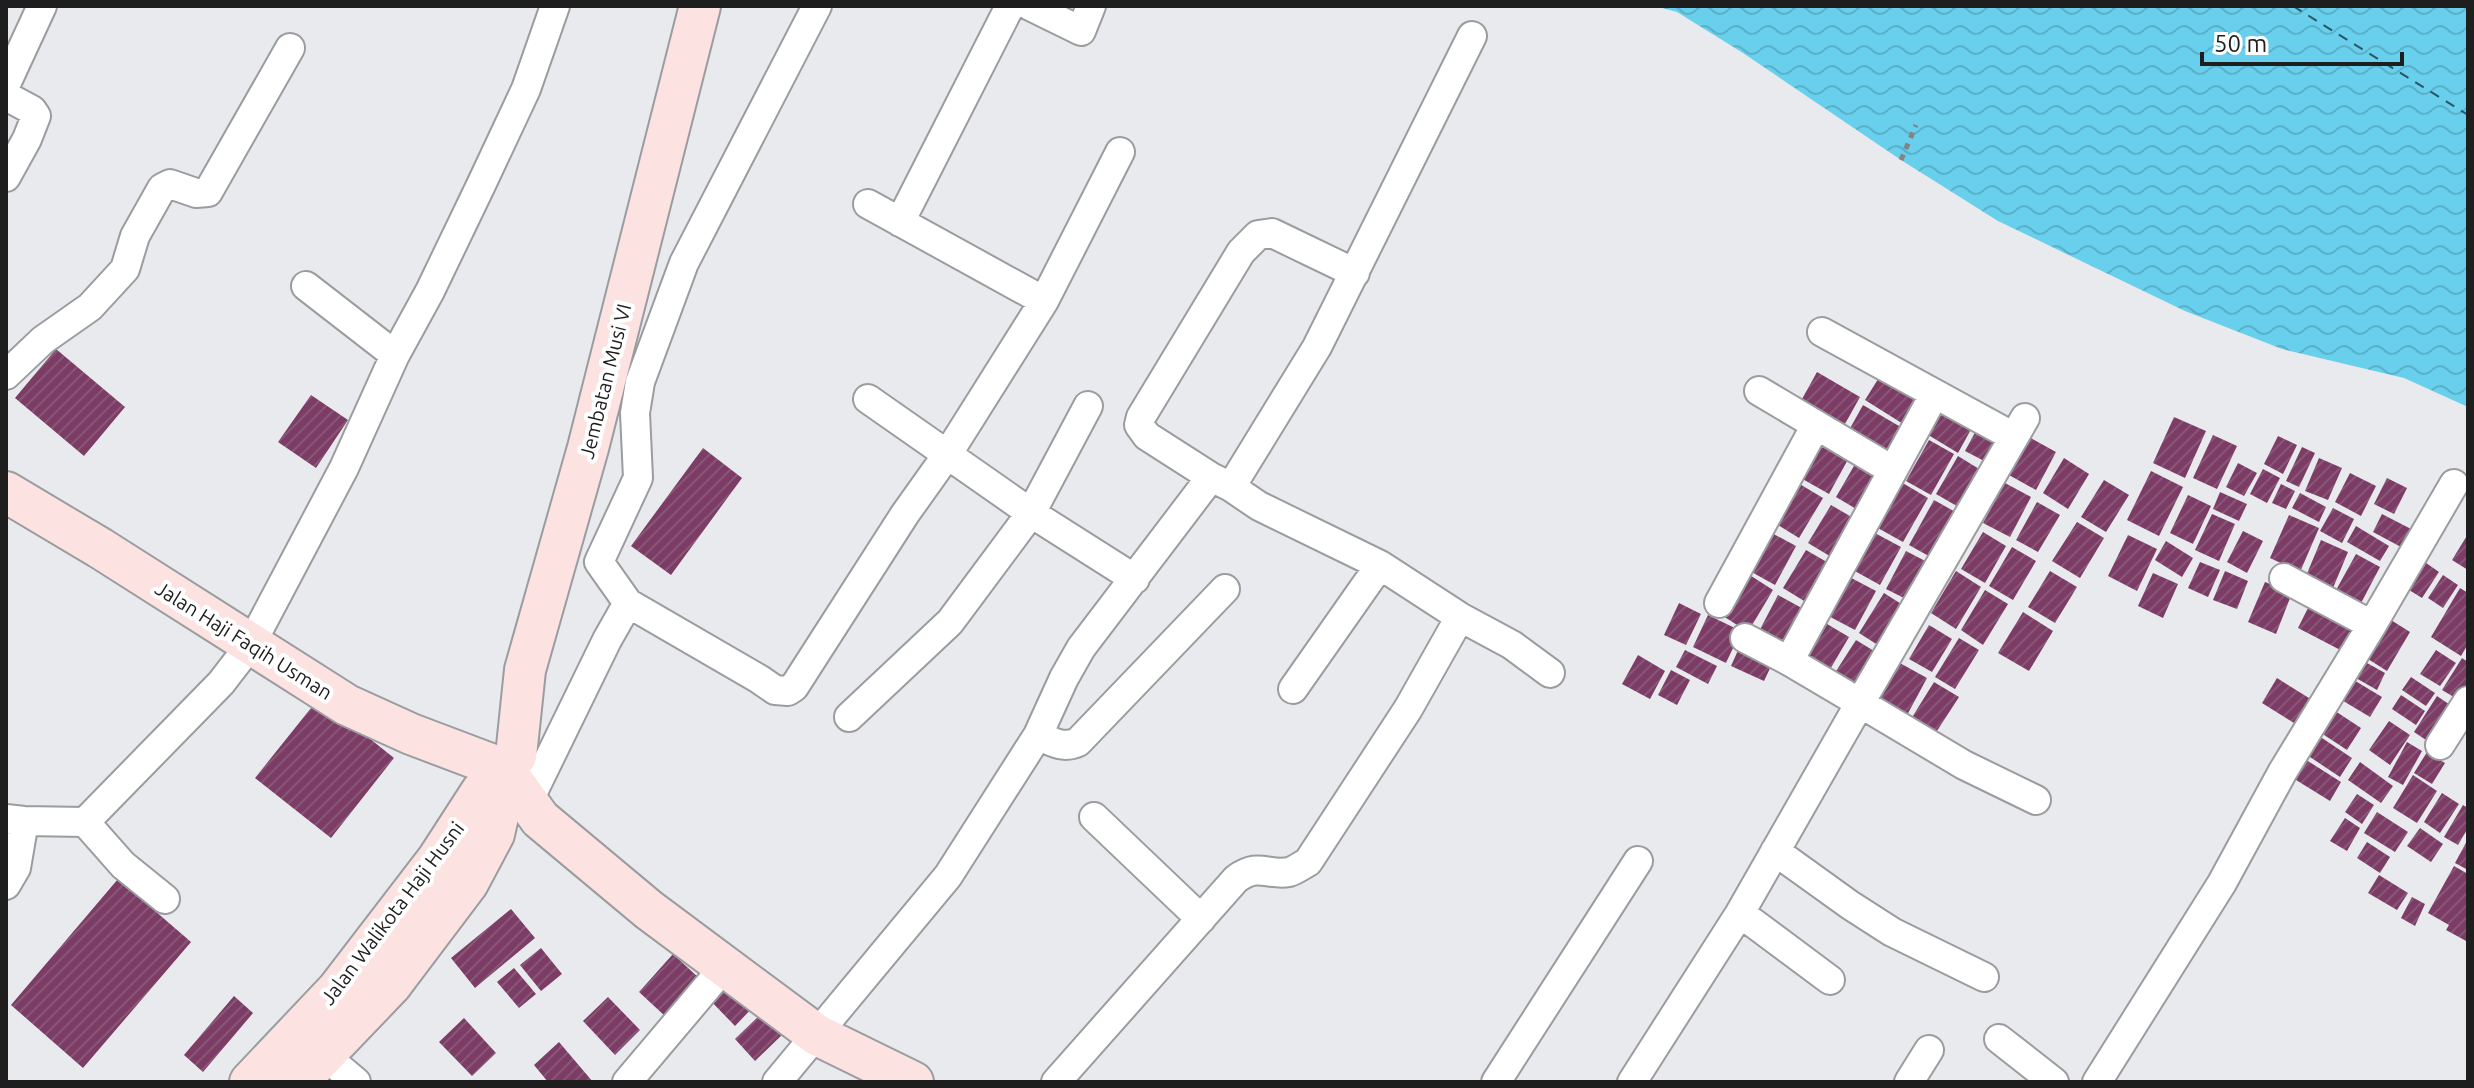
<svg xmlns="http://www.w3.org/2000/svg" width="2474" height="1088" font-family="Ubuntu,sans-serif">
<style>
.water{fill:url(#water-waves)}
.lines{fill:none;stroke-linecap:round;stroke-linejoin:round}
.ferry{stroke:#2a5764;stroke-width:2;stroke-dasharray:10 8;stroke-linecap:butt}
.building{fill:url(#building-hatch)}
.street-casing{stroke:#9b9c9f;stroke-width:32}
.secondary-casing{stroke:#9b9c9f;stroke-width:44}
.path{stroke:#838486;stroke-width:5;stroke-dasharray:6 6;stroke-linecap:butt}
.street{stroke:#fff;stroke-width:28}
.secondary{stroke:#fce3e2;stroke-width:40}
.labels{text-anchor:middle;dominant-baseline:central;stroke-width:8;stroke-linejoin:round;paint-order:stroke}
.street-label{font-size:20px;fill:#1e1e1f;stroke:#fff}
</style>
<defs>
<pattern id="water-waves" width="16" height="10" patternUnits="userSpaceOnUse" patternTransform="scale(2)"><rect width="16" height="10" fill="#68cfec"/><path d="M0 5q4-4 8 0t8 0" fill="none" stroke="#5ab1ca"/></pattern>
<pattern id="building-hatch" width="6" height="6" patternUnits="userSpaceOnUse" patternTransform="scale(2)"><rect width="6" height="6" fill="#7c3c65"/><path d="M-1 1l2-2M0 6l6-6M5 7l2-2" fill="none" stroke="#895676"/></pattern>
</defs>
<rect width="100%" height="100%" fill="#e9eaed"/>
<path class="water" d="M1655 6H2468V407L2404 378 2282 349 2185 311 1998 221 1901 160 1743 53 1677 12Z"/>
<g class="lines">
<path class="ferry" d="M2293 6 2468 115"/>
</g>
<path class="building" d="M56 349 125 407 84 456 15 398Z
M1817 372 1860 397 1845 424 1802 399Z
M1880 376 1923 403 1908 427 1865 400Z
M311 395 348 420 316 468 278 442Z
M1863 405 1911 433 1896 460 1848 432Z
M1941 405 1974 424 1958 453 1925 433Z
M2174 417 2206 431 2185 478 2153 463Z
M1979 425 2004 438 1990 464 1965 451Z
M2213 435 2237 446 2217 489 2193 478Z
M2278 436 2297 445 2283 474 2264 464Z
M1821 437 1851 454 1829 494 1799 477Z
M2029 437 2056 452 2036 490 2009 475Z
M1929 440 1954 454 1931 495 1906 481Z
M2302 447 2315 453 2299 487 2286 481Z
M703 448 742 478 671 575 631 546Z
M1958 456 1984 472 1962 509 1936 494Z
M2064 458 2089 474 2068 509 2043 493Z
M2319 458 2342 468 2328 500 2305 491Z
M1858 459 1880 472 1858 510 1836 497Z
M2238 463 2257 473 2244 496 2226 487Z
M2263 469 2280 478 2267 503 2250 494Z
M2151 471 2183 487 2159 536 2127 520Z
M2350 473 2376 486 2361 516 2335 502Z
M2387 478 2407 488 2394 514 2374 504Z
M2104 480 2129 495 2106 532 2081 517Z
M1901 482 1928 498 1903 542 1876 527Z
M1798 483 1823 498 1799 538 1775 523Z
M2005 483 2031 497 2010 537 1983 523Z
M2281 484 2295 491 2286 509 2272 503Z
M2220 492 2247 504 2239 521 2213 509Z
M2300 493 2326 507 2319 522 2292 508Z
M2188 495 2211 506 2193 544 2170 533Z
M1934 500 1959 514 1934 559 1909 545Z
M2037 502 2060 515 2038 552 2016 540Z
M1831 505 1855 519 1833 558 1808 543Z
M2333 508 2354 519 2342 543 2320 531Z
M2212 514 2235 524 2219 561 2195 550Z
M2382 514 2411 529 2401 547 2373 532Z
M2289 515 2319 528 2300 572 2270 558Z
M2077 522 2104 538 2080 578 2052 561Z
M2356 526 2389 546 2380 561 2347 542Z
M1768 531 1796 546 1775 585 1748 570Z
M2243 531 2263 541 2247 573 2227 562Z
M1873 532 1901 547 1880 585 1853 570Z
M1983 532 2006 546 1985 583 1961 569Z
M2468 534V570L2452 560Z
M2128 535 2157 549 2137 591 2108 576Z
M2321 540 2348 552 2333 588 2306 576Z
M2166 541 2193 558 2182 577 2155 560Z
M2012 547 2036 561 2013 600 1989 586Z
M1806 550 1832 565 1809 604 1783 588Z
M1906 551 1931 564 1912 602 1886 589Z
M2356 554 2380 567 2360 605 2335 592Z
M2419 558 2439 572 2422 598 2401 585Z
M2200 562 2220 570 2208 597 2188 588Z
M1956 571 1981 587 1956 629 1931 613Z
M2050 571 2077 587 2055 623 2028 607Z
M2225 571 2248 581 2237 609 2213 600Z
M1745 572 1773 590 1748 632 1720 614Z
M1840 572 1876 591 1855 630 1819 611Z
M2153 573 2178 584 2163 618 2138 606Z
M2443 575 2458 585 2443 608 2428 598Z
M2265 582 2292 593 2276 634 2248 622Z
M2460 588 2468 593V644L2461 656 2431 637Z
M1985 590 2008 604 1983 645 1961 630Z
M1884 593 1906 607 1881 647 1859 633Z
M1778 595 1809 612 1786 653 1756 637Z
M2312 600 2363 626 2348 654 2298 628Z
M1679 603 1701 614 1686 645 1664 635Z
M2023 612 2053 631 2029 671 1998 653Z
M1708 615 1741 631 1726 663 1693 647Z
M2383 615 2410 632 2387 671 2360 654Z
M1822 621 1849 637 1825 678 1798 662Z
M1929 625 1952 639 1932 672 1909 659Z
M1959 638 1979 650 1955 689 1935 677Z
M1856 640 1879 654 1854 694 1831 679Z
M1740 646 1773 662 1764 681 1731 666Z
M1685 650 1717 666 1708 684 1676 667Z
M2436 650 2456 663 2440 686 2420 674Z
M1638 655 1665 671 1650 699 1622 684Z
M2358 658 2385 673 2377 690 2349 674Z
M2462 658 2468 662V696L2464 703 2442 690Z
M1898 662 1927 678 1906 717 1877 702Z
M1671 670 1690 680 1677 705 1658 695Z
M2347 676 2382 697 2370 717 2335 696Z
M2411 677 2435 693 2426 706 2402 690Z
M2277 678 2317 703 2302 728 2262 703Z
M1934 682 1959 697 1935 734 1911 719Z
M2401 695 2425 711 2416 725 2392 709Z
M2437 696 2459 711 2435 746 2414 732Z
M319 698 394 758 331 838 255 778Z
M2329 707 2361 728 2347 750 2315 729Z
M2389 721 2410 735 2390 765 2369 750Z
M2313 732 2352 758 2340 777 2301 751Z
M2407 742 2422 751 2403 785 2388 777Z
M2427 752 2445 763 2432 784 2414 773Z
M2300 756 2341 782 2330 801 2288 775Z
M2360 762 2393 786 2381 803 2348 780Z
M2413 775 2437 791 2417 823 2393 808Z
M2442 793 2459 804 2440 833 2424 822Z
M2357 794 2374 805 2362 824 2345 812Z
M2463 805 2468 808V828L2458 845 2444 837Z
M2377 812 2408 832 2395 852 2364 833Z
M2345 818 2360 828 2347 851 2330 841Z
M2420 828 2443 844 2431 862 2407 846Z
M2468 839V870L2455 863Z
M2367 842 2390 857 2380 873 2357 858Z
M2454 866 2468 874V942L2446 930 2449 925 2428 913Z
M2379 875 2408 893 2397 910 2368 893Z
M118 879 191 942 83 1068 11 1005Z
M2412 897 2425 904 2415 926 2401 918Z
M511 909 535 938 475 988 451 958Z
M541 948 562 974 541 991 520 965Z
M673 954 700 979 666 1017 639 992Z
M514 968 536 994 519 1008 497 982Z
M727 975 756 1004 735 1026 706 996Z
M234 996 253 1013 203 1072 184 1055Z
M608 997 640 1030 615 1055 583 1021Z
M762 1013 783 1034 755 1061 735 1039Z
M464 1018 496 1053 472 1076 439 1042Z
M559 1042 593 1082H548L534 1065Z"/>
<g class="lines">
<g class="street-casing">
<path id="street" d="M817 6 684 263 640 382 635 413 638 478 599 562 628 603 759 679 775 690 788 691 794 687 905 514 947 455 1044 301 1120 152
M1030 6 1081 31 1091 6
M6 84 42 6
M6 96 32 110 36 116 27 139 6 177
M868 204 1044 301
M900 222 1010 6
M306 286 395 355
M1822 332 2014 437
M6 375 43 340 90 307 125 269 135 236 162 188 170 184 196 193 208 192 290 48
M1759 391 1892 470
M868 399 1031 513 1135 579
M1211 477 1231 487 1317 347 1472 36
M1231 487 1259 506 1380 565 1460 617 1512 645 1550 673
M2284 578 2372 625
M1719 603 1816 425
M1745 638 1789 661 1860 703 2025 418
M1789 661 1934 395
M1293 689 1380 565
M849 717 950 622 1031 513 1088 406
M1038 735C1052 742 1063 749 1078 742L1225 589
M2440 745 2468 701
M528 802 607 640 628 603
M1094 817 1201 919
M6 819 24 821 85 822
M1775 851 1850 905 1892 932 1984 977
M6 885 16 868 24 821
M165 899 123 865 85 822 221 683 251 644 344 468 395 355 430 291 481 185 526 89 555 6
M1740 913 1830 980
M1999 1039 2054 1082
M324 1055 356 1082
M627 1082 725 966
M777 1082 948 876 1038 735 1064 678 1081 648 1211 477 1147 436 1139 425 1141 417 1241 252 1258 235 1272 233 1355 273
M1056 1082 1236 879C1259 862 1267 876 1289 872 1296 870 1302 865 1308 862L1408 709 1460 617
M1496 1082 1638 861
M1632 1082 1740 913 1860 703 1964 765 2036 800
M1909 1082 1929 1050
M2097 1082 2222 883 2283 771 2372 625 2454 484"/>
</g>
<g class="secondary-casing">
<path id="secondary" d="M6 492 100 548 347 705 411 734 493 765
M516 756 525 670 588 448 700 6
M512 780 540 819 649 910 817 1035 913 1082
M250 1082 338 989 437 860 481 792 497 776
M298 1082 391 985 468 883 494 834 506 781"/>
</g>
<path class="path" d="M1901 160 1916 125"/>
<use href="#street" class="street"/>
<use href="#secondary" class="secondary"/>
</g>
<g class="labels">
<g class="street-label">
<text transform="translate(605 381) rotate(-76)">Jembatan Musi VI</text>
<text transform="translate(244 640) rotate(32)">Jalan Haji Faqih Usman</text>
<text transform="translate(392 913) rotate(-53)">Jalan Walikota Haji Husni</text>
</g>
</g>
<rect width="2474" height="1088" fill="none" stroke="#1e1e1f" stroke-width="16"/>
<path d="M2202 52v12h200v-12" fill="none" stroke="#1e1e1f" stroke-width="4"/>
<text x="2214" y="52" font-size="24" fill="#1e1e1f" stroke="#ffffff" stroke-width="6" paint-order="stroke">50 m</text>
</svg>
